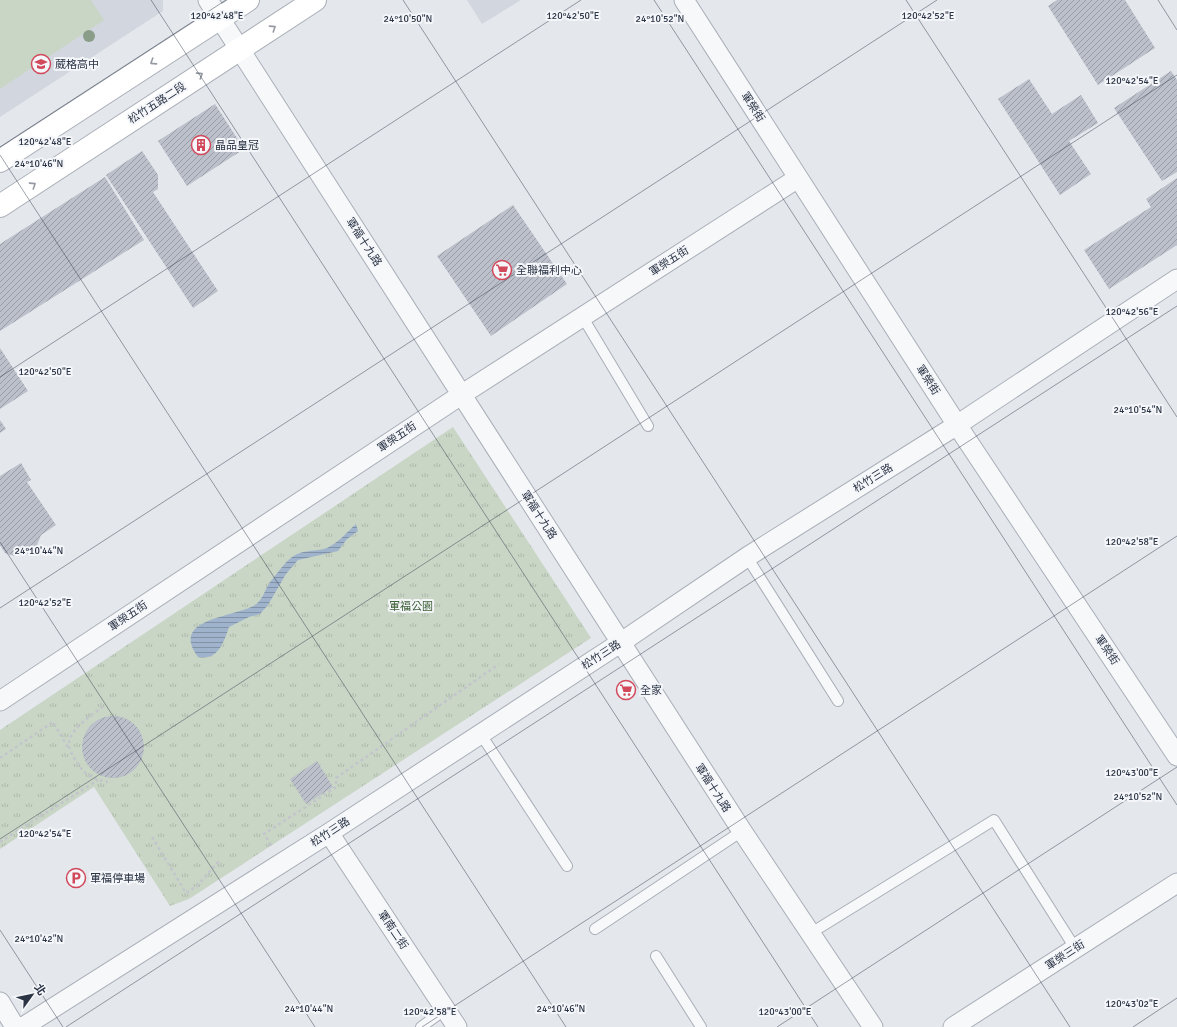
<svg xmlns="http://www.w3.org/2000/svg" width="1177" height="1027" font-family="Signika,'Noto Sans TC',sans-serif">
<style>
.built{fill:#d2d6de}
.green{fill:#c9d6c5}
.park{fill:url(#park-tufts)}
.water{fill:url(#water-rules)}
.building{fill:url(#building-hatch)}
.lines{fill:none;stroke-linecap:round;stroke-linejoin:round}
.lane-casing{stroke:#a9aeb7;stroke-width:12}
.street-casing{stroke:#a9aeb7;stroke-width:21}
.secondary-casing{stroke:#a9aeb7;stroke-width:24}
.path{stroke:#c2c5cb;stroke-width:2.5;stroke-dasharray:3 3;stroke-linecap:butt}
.lane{stroke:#f7f8fa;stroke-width:10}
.street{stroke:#f7f8fa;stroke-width:19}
.secondary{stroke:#fff;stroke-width:22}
.tree{fill:#899d89}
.oneway{stroke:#959aa2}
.ticks{fill:none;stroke:#2b3445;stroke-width:1;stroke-opacity:0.45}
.labels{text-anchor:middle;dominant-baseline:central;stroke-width:4;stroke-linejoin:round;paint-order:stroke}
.poi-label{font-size:11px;fill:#2b3445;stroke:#f4f6f9;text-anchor:start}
.street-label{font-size:11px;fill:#2b3445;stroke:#f4f6f9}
.park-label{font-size:11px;fill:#3f6138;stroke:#f4f6f9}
.ticks-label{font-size:10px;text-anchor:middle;fill:#2b3445;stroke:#f4f6f9;stroke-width:4;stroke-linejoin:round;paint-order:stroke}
</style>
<defs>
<pattern id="park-tufts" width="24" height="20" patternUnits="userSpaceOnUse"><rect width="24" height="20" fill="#c9d6c5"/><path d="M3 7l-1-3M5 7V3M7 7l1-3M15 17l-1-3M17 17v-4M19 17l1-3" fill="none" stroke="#adb8ab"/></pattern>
<pattern id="water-rules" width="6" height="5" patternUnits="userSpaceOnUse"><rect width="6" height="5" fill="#9fb4cc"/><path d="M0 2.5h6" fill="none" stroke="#8293a7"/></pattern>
<pattern id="building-hatch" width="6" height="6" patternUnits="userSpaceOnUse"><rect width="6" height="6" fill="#bbc0ca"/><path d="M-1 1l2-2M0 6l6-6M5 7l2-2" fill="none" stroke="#989da6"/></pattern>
</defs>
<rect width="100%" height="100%" fill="#e4e7ec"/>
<path class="built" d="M0 0H163V11L0 117Z
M467 0H521L482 24Z"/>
<path class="green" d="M0 0H91L104 20 0 89Z"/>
<path class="park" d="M453 427 591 638 189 899 170 906 94 787 0 849V730Z"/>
<path class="water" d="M356 524 358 531 347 539 338 551 298 560 286 574 268 605 260 614 249 617 229 627C224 642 218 661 198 657 169 618 233 618 255 605 263 600 265 589 270 582 277 574 284 563 292 557 303 549 316 552 327 548 338 543 347 532 356 524Z"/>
<path class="building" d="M1057 0H1125L1155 48 1098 85 1048 6Z
M1171 71 1177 80V172L1162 181 1114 108Z
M1029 79 1052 114 1081 95 1098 123 1069 141 1091 174 1060 195 998 99Z
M215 104 244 149 187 186 158 141Z
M142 151 158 175V189L153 192 218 291 193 308 106 175Z
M105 177 144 240 0 331V244Z
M1177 178V245L1109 289 1084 250 1151 207 1146 199Z
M513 205 567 284 491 336 437 256Z
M0 348 28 391 0 409Z
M0 420 6 429 0 433Z
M21 463 31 480 27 482 56 525 41 535 35 550 28 554 14 556 5 553 0 545V476Z
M82 747a31 31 0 1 1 62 0a31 31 0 1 1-62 0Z
M317 761 333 787 306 804 290 779Z"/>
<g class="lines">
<g class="lane-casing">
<path id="lane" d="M582 316 648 426
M747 557 838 701
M480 733 567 866
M595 929 742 831
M811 933 994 820 1075 948
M656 956 701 1027
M421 1027 446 1009"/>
</g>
<g class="street-casing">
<path id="street" d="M208 0 742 831 873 1027
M684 0 957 425 1177 756
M0 701 461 395 798 178
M329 833 457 1027
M0 1002 15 1027
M23 1027 329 833 620 643 747 557 957 425 1177 279
M953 1027 1177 883"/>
</g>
<g class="secondary-casing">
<path id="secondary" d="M0 161 248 0
M0 206 315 0"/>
</g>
<path class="path" d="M103 707C92 714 71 729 69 742 68 747 71 752 73 756 83 773 88 778 108 782
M0 758 53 722 69 749
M152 837 186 893 198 885 219 861
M0 842 98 780
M271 845 264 834 336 787V778L499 664"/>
<use href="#lane" class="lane"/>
<use href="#street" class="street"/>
<use href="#secondary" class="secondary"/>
</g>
<circle class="tree" cx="89" cy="36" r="6"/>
<defs><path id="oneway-chevron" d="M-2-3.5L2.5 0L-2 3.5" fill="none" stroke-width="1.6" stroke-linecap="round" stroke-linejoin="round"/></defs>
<g class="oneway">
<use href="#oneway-chevron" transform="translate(273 28) rotate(-33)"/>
<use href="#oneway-chevron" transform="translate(153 62) rotate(147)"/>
<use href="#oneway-chevron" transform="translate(200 75) rotate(-33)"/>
<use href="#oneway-chevron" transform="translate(33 185) rotate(-33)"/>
</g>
<path class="ticks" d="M151 0 818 1027M403 0 1070 1027M654 0 1177 805M906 0 1177 417M1158 0 1177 30M0 147 226 0M0 155 566 1027M0 377 581 0M0 542 315 1027M0 608 937 0M0 839 1177 75M0 930 63 1027M66 1027 1177 306M422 1027 1177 536M777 1027 1177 767M1133 1027 1177 998"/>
<defs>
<g id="school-ring" transform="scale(1)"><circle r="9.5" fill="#f4f6f9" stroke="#d1495b" stroke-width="1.5"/><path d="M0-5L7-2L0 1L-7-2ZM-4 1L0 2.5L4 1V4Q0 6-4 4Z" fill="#d1495b"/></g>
<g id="building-ring" transform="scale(1)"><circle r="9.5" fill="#f4f6f9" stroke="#d1495b" stroke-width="1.5"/><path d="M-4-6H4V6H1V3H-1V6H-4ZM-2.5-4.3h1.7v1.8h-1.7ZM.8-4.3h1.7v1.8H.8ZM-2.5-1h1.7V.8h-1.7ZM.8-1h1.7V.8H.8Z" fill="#d1495b"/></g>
<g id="supermarket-ring" transform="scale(1)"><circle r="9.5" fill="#f4f6f9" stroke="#d1495b" stroke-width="1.5"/><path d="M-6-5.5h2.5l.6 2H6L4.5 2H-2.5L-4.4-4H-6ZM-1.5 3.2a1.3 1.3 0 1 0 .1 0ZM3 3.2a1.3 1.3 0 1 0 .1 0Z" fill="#d1495b"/></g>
<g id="parking-ring" transform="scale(1)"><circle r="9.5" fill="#f4f6f9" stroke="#d1495b" stroke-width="1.5"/><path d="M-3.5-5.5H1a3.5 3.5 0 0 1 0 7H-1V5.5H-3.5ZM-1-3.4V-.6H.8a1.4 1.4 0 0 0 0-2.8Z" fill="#d1495b"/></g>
</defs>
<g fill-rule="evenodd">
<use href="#school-ring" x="41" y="64"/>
<use href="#building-ring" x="201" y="145"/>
<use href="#supermarket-ring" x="502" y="270"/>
<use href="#supermarket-ring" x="626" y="690"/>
<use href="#parking-ring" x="76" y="878"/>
</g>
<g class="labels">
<g class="poi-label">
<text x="55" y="64">葳格高中</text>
<text x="215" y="145">晶品皇冠</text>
<text x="516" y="270">全聯福利中心</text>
<text x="640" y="690">全家</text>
<text x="90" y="878">軍福停車場</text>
</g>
<g class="street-label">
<text transform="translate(157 103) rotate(-33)">松竹五路二段</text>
<text transform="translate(753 107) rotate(57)">軍榮街</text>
<text transform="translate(364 242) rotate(57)">軍福十九路</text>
<text transform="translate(669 261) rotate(-33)">軍榮五街</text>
<text transform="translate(928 380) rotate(57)">軍榮街</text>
<text transform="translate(397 437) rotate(-34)">軍榮五街</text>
<text transform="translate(873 478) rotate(-32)">松竹三路</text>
<text transform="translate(539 515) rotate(57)">軍福十九路</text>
<text transform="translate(128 616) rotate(-34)">軍榮五街</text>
<text transform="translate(1107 650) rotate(56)">軍榮街</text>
<text transform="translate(601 655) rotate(-33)">松竹三路</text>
<text transform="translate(713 788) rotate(57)">軍福十九路</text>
<text transform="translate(330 832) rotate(-33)">松竹三路</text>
<text transform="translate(393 930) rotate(56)">軍南二街</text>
<text transform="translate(1065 955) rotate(-33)">軍榮三街</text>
</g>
<g class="park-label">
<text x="411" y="606">軍福公園</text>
</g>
</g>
<g class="ticks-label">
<text x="217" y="19">120°42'48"E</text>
<text x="928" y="19">120°42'52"E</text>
<text x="573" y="19">120°42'50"E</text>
<text x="408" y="22">24°10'50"N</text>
<text x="660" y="22">24°10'52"N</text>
<text x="1132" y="84">120°42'54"E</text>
<text x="45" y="145">120°42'48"E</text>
<text x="39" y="167">24°10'46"N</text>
<text x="1132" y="315">120°42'56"E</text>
<text x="45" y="375">120°42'50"E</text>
<text x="1138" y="413">24°10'54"N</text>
<text x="1132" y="545">120°42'58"E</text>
<text x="39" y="554">24°10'44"N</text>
<text x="45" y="606">120°42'52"E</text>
<text x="1132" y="776">120°43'00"E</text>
<text x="1138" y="800">24°10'52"N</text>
<text x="45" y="837">120°42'54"E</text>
<text x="39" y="942">24°10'42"N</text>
<text x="1132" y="1007">120°43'02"E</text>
<text x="309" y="1012">24°10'44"N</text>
<text x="561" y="1012">24°10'46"N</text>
<text x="430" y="1015">120°42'58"E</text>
<text x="785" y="1015">120°43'00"E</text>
</g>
<g transform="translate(32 995) rotate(57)" stroke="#f4f6f9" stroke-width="3" paint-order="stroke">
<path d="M0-3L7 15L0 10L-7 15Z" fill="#2b3445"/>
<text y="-6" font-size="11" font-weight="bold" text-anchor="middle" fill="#2b3445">北</text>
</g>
</svg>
